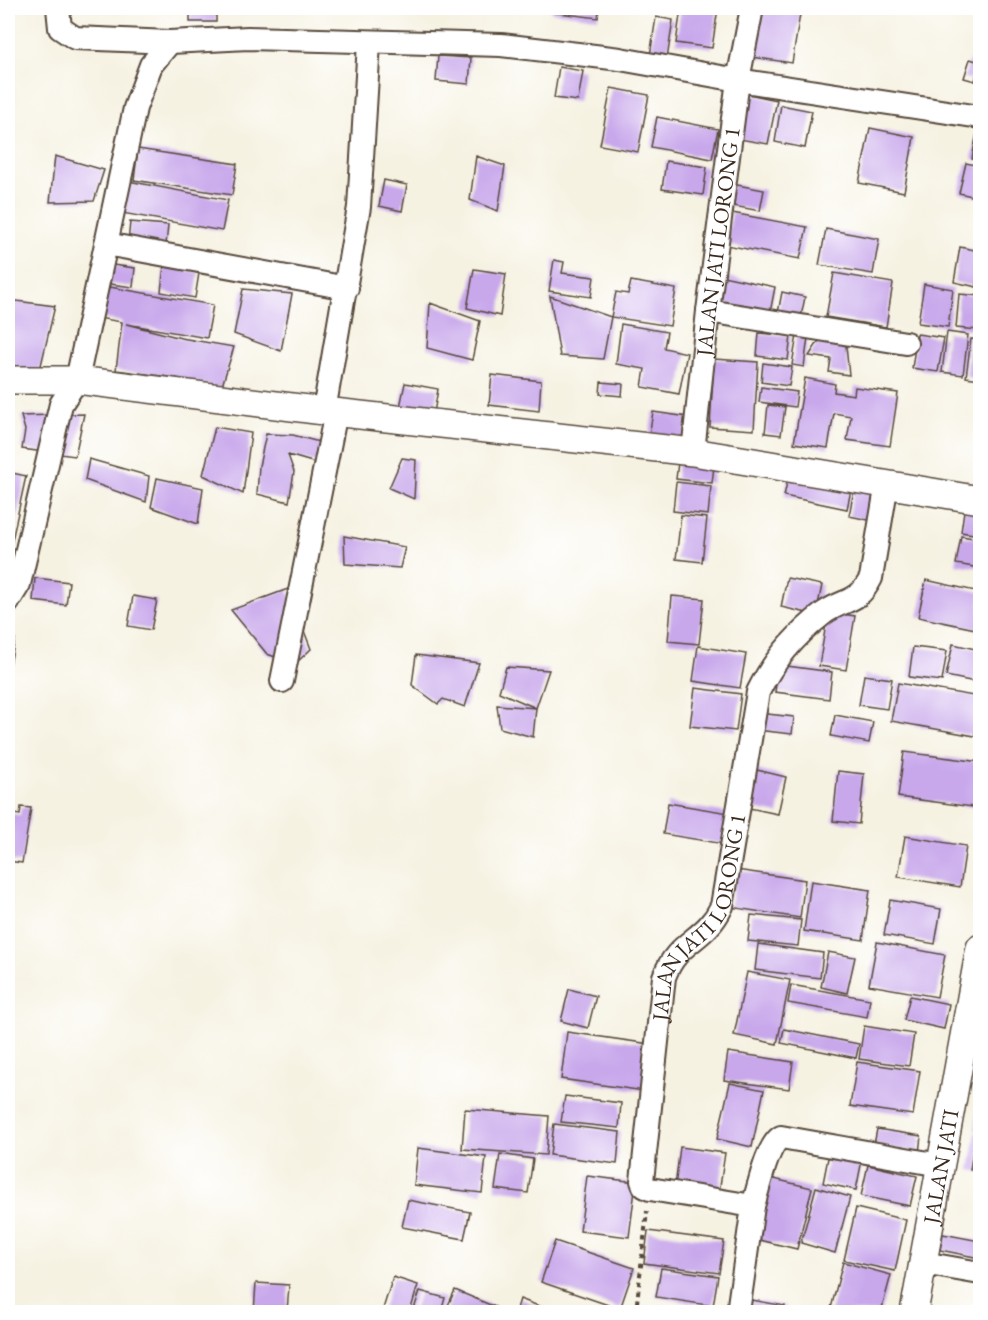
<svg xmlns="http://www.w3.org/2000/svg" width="988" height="1320" font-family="'EB Garamond',serif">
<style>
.building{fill:#c8a7eb}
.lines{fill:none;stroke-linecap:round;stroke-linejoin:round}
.minor-casing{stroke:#57483b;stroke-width:26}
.tertiary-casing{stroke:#57483b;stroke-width:30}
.path{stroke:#57483b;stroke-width:4;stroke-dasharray:4.5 4.5;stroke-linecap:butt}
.minor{stroke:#fff;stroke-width:22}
.tertiary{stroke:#fff;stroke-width:27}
.labels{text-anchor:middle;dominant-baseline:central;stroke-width:6;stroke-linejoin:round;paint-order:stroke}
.street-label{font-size:22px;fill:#3b2a1e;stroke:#fff}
</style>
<rect width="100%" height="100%" fill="#fff"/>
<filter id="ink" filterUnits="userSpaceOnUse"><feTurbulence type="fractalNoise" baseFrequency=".0167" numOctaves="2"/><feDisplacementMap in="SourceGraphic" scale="12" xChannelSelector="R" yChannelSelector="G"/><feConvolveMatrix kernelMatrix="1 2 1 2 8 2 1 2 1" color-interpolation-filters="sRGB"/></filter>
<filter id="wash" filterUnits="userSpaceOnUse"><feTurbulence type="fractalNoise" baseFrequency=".008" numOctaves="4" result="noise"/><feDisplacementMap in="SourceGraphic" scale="24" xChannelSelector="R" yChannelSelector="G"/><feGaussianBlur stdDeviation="1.35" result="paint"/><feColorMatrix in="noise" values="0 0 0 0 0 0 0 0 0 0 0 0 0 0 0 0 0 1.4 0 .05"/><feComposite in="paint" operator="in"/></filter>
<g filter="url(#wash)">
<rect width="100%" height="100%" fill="#f6f2e2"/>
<g id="blocks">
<path class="building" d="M190 8H216V22H190Z
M401 8H456V16L401 10Z
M551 8H599L598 18 551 12Z
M681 8H718L712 48 676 43Z
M760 8H801L792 63 752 57Z
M656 17 673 20 667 59 650 56Z
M438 56 471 58 469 84 436 81Z
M970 59 980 62 975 81 964 78Z
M559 67 583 71 578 101 554 98Z
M611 88 649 95 638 152 600 145Z
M748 94 777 100 768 144 739 139Z
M781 105 812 111 805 148 775 142Z
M657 117 718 129 712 159 651 147Z
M978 127 980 128V161L972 159Z
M870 128 914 137 904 192 859 183Z
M138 149 237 164 232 195 134 180Z
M55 156 104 170 94 201 50 202Z
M476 156 505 166 498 211 470 200Z
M666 161 707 167 703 195 662 189Z
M966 163 980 166V198L959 193Z
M384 180 407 185 402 211 379 206Z
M128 181 228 200 222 231 122 213Z
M732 184 764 190 760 211 728 205Z
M732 213 807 227 800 259 726 245Z
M130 222 168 225 166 245 128 243Z
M826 229 879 239 873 274 819 265Z
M960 247 980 251 977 287 954 282Z
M554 260 564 262 562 273 594 277 591 297 549 291Z
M105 264 135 268 133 287 102 283Z
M164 265 199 273 195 298 161 292Z
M474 269 506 274 500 316 467 308Z
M834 273 893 283 886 327 826 317Z
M723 276 775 287 770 313 717 302Z
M631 281 676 289 670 326 611 317 616 292 628 294Z
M924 284 953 289 948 327 918 323Z
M104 286 213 305 207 338 126 324 181 338 234 347 221 389 176 378 116 370 122 322 98 318Z
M243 289 292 294 281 351 234 334Z
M782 292 805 297 801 317 778 313Z
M959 294 980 296 979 330 956 328Z
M550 296 611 317 603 359 560 356Z
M8 300 55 306 39 374 8 369Z
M430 303 480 321 472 360 427 348Z
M621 324 667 332 664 348 687 353 679 394 642 387 645 369 616 364Z
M947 332 968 335 963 375 942 372Z
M759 333 791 336 788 360 757 356Z
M917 334 944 338 938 372 912 368Z
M797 335 808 337 804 367 792 365Z
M825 338 846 346 849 375 829 372 831 359 809 356 818 342Z
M971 339 980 340V379L966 377Z
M714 359 758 362 754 430 710 427Z
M763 363 792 367 789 386 761 382Z
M492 375 541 381 539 411 489 405Z
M805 378 835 384 834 392 854 395 855 387 898 393 890 446 847 440 851 416 834 413 828 448 794 443Z
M601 382 623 384 622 396 600 394Z
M405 383 438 389 434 413 400 407Z
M761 387 797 392 795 407 759 402Z
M768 405 785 407 781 435 765 433Z
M653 412 688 417 684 441 649 436Z
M84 414 75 456 22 449 25 430 21 416Z
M215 427 251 433 243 494 203 475Z
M266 434 293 435 323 443 319 464 288 455 294 472 289 502 257 494 259 466Z
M679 454 715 458 712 483 676 479Z
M402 458 416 460 414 499 389 488Z
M89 459 149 476 146 502 85 480Z
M8 472 26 476 11 545 8 544Z
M789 473 852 485 847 509 784 496Z
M157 478 203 488 198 524 151 507Z
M676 482 711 486 708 515 673 511Z
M855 485 881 491 874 521 849 516Z
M965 504 980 507V535L961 532Z
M681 515 707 518 702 562 676 559Z
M344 536 405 547 400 568 345 564Z
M961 536 980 539V568L956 564Z
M35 578 69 582 66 605 33 601Z
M787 578 822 585 816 615 781 607Z
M926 580 980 592V630L918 617Z
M288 589 311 649 295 664 267 654 231 610Z
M133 596 157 600 151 630 128 626Z
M672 596 704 599 699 644 668 641Z
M828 612 855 616 846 670 819 666Z
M8 638 15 639 9 670 8 669Z
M953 644 980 650V683L946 676Z
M698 646 746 654 740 688 693 681Z
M913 647 947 651 942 681 909 677Z
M416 655 479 663 465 707 443 699 438 704 412 685Z
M779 665 832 672 829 699 775 692Z
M506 667 549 670 536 708 499 692Z
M864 675 892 679 887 709 859 705Z
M898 683 980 697 975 736 891 721Z
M695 688 741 694 736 731 690 726Z
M497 705 536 708 533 737 500 728Z
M758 713 794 717 792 734 756 730Z
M835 715 873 722 869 743 831 736Z
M904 752 980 762V808L898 797Z
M757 770 786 777 778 814 749 808Z
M838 771 864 774 859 824 833 821Z
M668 803 729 813 724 844 663 834Z
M21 807 31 808 22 863 8 861V813L20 815Z
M905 836 966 846 960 887 898 877Z
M736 870 805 880 800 918 730 907Z
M811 881 870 890 863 940 804 931Z
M890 900 941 909 935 944 884 935Z
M751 915 801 920 798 946 748 941Z
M877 942 945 955 937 997 869 985Z
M758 944 823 953 820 978 755 970Z
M828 952 855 957 847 993 821 987Z
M747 972 790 980 777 1044 734 1035Z
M791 985 870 999 867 1017 788 1003Z
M569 989 596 996 588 1028 561 1021Z
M910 996 949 1004 944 1029 904 1020Z
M864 1026 914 1034 909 1066 859 1059Z
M784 1029 859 1044 856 1058 781 1043Z
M567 1032 650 1044 644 1091 561 1079Z
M728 1052 793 1062 789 1089 724 1080Z
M857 1062 920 1071 913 1115 850 1106Z
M730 1083 764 1090 752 1147 717 1139Z
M565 1096 621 1103 619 1128 561 1122Z
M979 1101H980V1131L975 1130Z
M465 1109 549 1116 546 1155 462 1149Z
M554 1124 620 1132 617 1164 550 1155Z
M877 1129 921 1136 919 1153 874 1145Z
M976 1132 980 1133V1172L970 1170Z
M680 1147 725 1153 719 1193 675 1187Z
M418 1148 486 1157 482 1193 414 1185Z
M829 1153 862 1160 856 1190 823 1183Z
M500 1154 533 1159 528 1193 495 1189Z
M868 1165 917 1176 910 1206 861 1196Z
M587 1176 636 1182 629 1237 580 1231Z
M770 1178 812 1188 797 1249 755 1239Z
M816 1187 850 1197 835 1253 801 1243Z
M408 1200 470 1212 464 1239 402 1227Z
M856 1208 906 1220 895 1271 844 1260Z
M648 1231 724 1241 719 1273 644 1263Z
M943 1234 980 1241V1258L940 1250Z
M555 1241 634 1268 620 1309 541 1282Z
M843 1262 891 1275 881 1312H830Z
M661 1268 718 1276 713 1306 656 1297Z
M393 1277 418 1285 410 1312H382Z
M256 1283 289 1285 287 1312H254Z
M455 1290 507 1312H445Z
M420 1291 445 1298 441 1312H413Z
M520 1299 544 1308 543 1312H516Z
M752 1300 785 1306 784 1312H749Z"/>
</g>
</g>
<g filter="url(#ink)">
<use href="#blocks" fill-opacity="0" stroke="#57483b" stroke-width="1.5"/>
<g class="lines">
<g class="minor-casing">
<g id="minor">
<path d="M58 8 60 28 75 38 170 42 248 38 501 45 620 59 738 80 752 8"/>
<path d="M106 244 347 288"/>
<path d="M708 311 906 343"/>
<path d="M324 411 359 207 369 43"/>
<path id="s1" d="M693 452 708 311 738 80 980 117"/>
<path d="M8 602 19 584 61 404 77 380 135 108 151 65 170 42"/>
<path d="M282 681 336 412"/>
<path d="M753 1206C758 1190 767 1145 781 1137L940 1165"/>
<path d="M923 1263 980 1273"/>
<path id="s2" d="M738 1312 753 1206 650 1189 644 1186 642 1181 664 977C678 939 705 942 722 906L758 692C773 661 797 634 824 613 845 598 858 604 871 578L887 483"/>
</g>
</g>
<g class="tertiary-casing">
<g id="tertiary">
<path d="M8 380H77L324 411 693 452 980 500"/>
<path id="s3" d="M914 1312 980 948"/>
</g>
</g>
<path class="path" d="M636 1312 647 1211"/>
<use href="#minor" class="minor"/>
<use href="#tertiary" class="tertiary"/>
</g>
</g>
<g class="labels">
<g class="street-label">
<text stroke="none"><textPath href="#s1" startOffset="212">JALAN JATI LORONG 1</textPath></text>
<text stroke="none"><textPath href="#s2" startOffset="500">JALAN JATI LORONG 1</textPath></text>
<text stroke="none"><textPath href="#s3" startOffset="148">JALAN JATI</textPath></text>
</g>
</g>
<rect width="988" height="1320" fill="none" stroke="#fff" stroke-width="30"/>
</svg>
